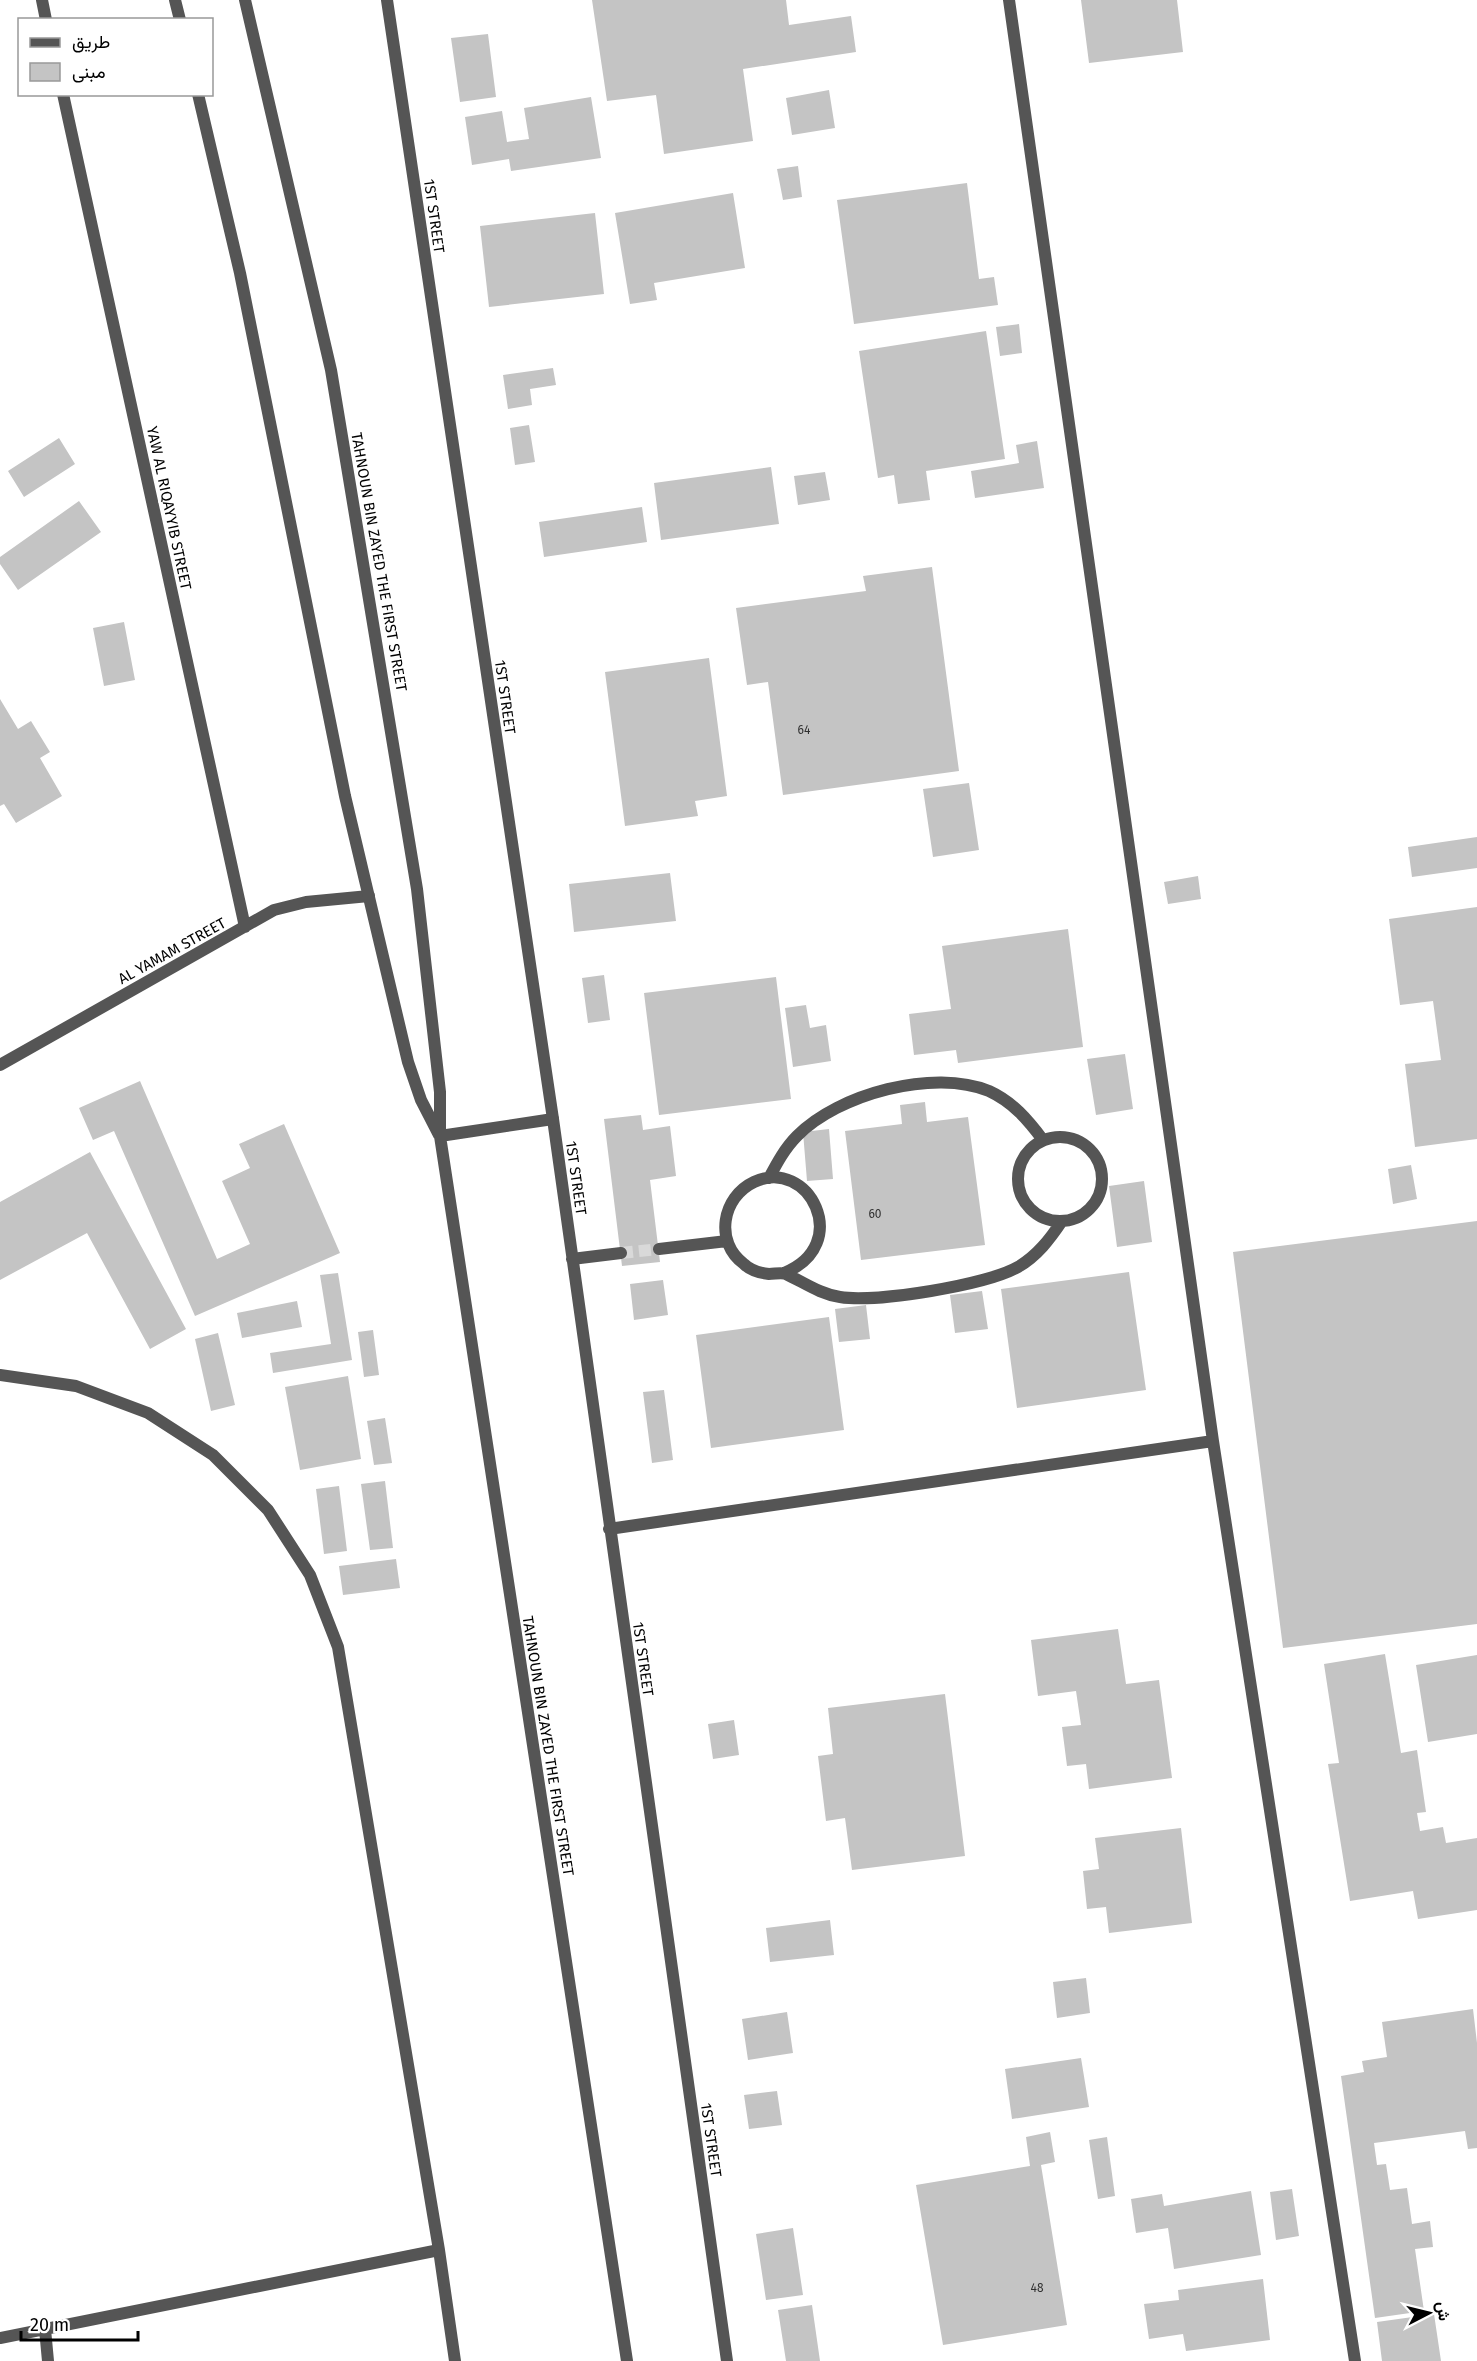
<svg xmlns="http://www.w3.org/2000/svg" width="1477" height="2361" font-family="'Fira Sans',Vazirmatn,sans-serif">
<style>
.building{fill:#c4c4c4}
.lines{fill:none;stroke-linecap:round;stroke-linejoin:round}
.minor-tunnel{stroke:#d9d9d9;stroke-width:12;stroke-dasharray:12 6;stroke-linecap:butt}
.service{stroke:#555;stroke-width:12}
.minor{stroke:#555;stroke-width:12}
.tertiary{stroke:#555;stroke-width:12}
.labels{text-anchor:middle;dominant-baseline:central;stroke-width:5;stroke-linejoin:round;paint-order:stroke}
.number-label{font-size:12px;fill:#313131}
.street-label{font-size:15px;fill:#000;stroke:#fff}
</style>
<rect width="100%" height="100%" fill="#fff"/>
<path class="building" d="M592 0H786L789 25 851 16 856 52 743 69 753 141 664 154 656 95 607 101Z
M1081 0H1177L1183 52 1089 63Z
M488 34 496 97 460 102 451 38Z
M829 90 835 128 792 135 786 98Z
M591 97 601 158 511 171 509 159 472 165 465 117 502 111 507 142 529 139 524 108Z
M798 166 802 197 783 200 777 169Z
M967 183 979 279 994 277 998 305 854 324 837 200Z
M733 193 745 268 654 283 657 300 630 304 615 213Z
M595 213 604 294 489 307 480 226Z
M1019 324 1022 353 1000 356 996 327Z
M986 331 1005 459 926 471 930 500 898 504 894 475 878 478 859 351Z
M553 368 556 385 530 389 532 405 508 409 503 375Z
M529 425 535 462 515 465 510 428Z
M59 438 75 464 24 497 8 471Z
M1037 441 1044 488 975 498 971 471 1019 463 1016 445Z
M771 467 779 524 661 540 654 483Z
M825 472 830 500 798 505 794 476Z
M79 501 101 532 18 590 0 564V557Z
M642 507 647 542 544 557 539 522Z
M932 567 959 771 783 795 768 682 747 685 736 608 866 591 863 576Z
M124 622 135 680 104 686 93 628Z
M709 658 727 796 695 801 698 816 625 826 605 672Z
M0 699 18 729 31 721 50 752 40 758 62 796 16 823 4 804 0 806Z
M969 783 979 850 933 857 923 789Z
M1477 837V868L1412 877 1408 847Z
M670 873 676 921 574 932 569 884Z
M1198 876 1201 899 1168 904 1164 882Z
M1477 907V1139L1415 1147 1405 1064 1441 1060 1433 1001 1400 1005 1389 919Z
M1068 929 1083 1047 958 1063 956 1050 914 1055 909 1014 951 1009 942 946Z
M604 975 610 1020 588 1023 582 978Z
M776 977 791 1099 659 1115 644 993Z
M806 1005 810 1028 826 1025 831 1061 793 1067 785 1008Z
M1125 1054 1133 1109 1096 1115 1087 1059Z
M140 1081 217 1259 250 1244 222 1181 250 1168 239 1144 284 1124 340 1253 195 1316 114 1131 93 1140 79 1108Z
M925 1102 927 1122 968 1117 985 1245 861 1260 845 1131 902 1124 900 1105Z
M641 1115 643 1130 670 1126 676 1176 650 1180 660 1262 622 1266 604 1119Z
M829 1129 833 1179 807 1181 803 1132Z
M90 1152 186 1329 150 1349 87 1233 0 1280V1202Z
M1411 1165 1417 1199 1393 1204 1388 1169Z
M1144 1181 1152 1242 1117 1247 1109 1186Z
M1477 1221V1624L1283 1648 1233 1252Z
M1129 1272 1146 1390 1017 1408 1001 1289Z
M338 1273 352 1360 273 1373 270 1353 331 1344 320 1275Z
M663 1280 668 1315 634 1320 630 1284Z
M982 1291 988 1329 955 1333 950 1295Z
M297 1301 302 1327 242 1338 237 1313Z
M866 1305 870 1339 839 1342 835 1309Z
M829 1317 844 1430 711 1448 696 1335Z
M373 1330 379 1375 364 1377 358 1332Z
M218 1333 235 1405 211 1411 195 1339Z
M348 1376 361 1459 300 1470 285 1387Z
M664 1390 673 1460 652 1463 643 1392Z
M385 1418 392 1463 374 1465 367 1421Z
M385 1481 393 1548 370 1550 361 1484Z
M339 1486 347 1551 324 1554 316 1489Z
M396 1559 400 1588 343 1595 339 1566Z
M1118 1629 1126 1684 1159 1680 1172 1778 1089 1789 1086 1764 1067 1766 1062 1727 1081 1725 1076 1691 1038 1696 1031 1640Z
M1385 1654 1401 1753 1417 1750 1426 1812 1417 1813 1420 1831 1443 1827 1446 1843 1477 1838V1910L1418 1919 1413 1891 1350 1901 1328 1764 1339 1763 1324 1664Z
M1477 1655V1734L1428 1742 1416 1665Z
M945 1694 965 1856 852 1870 845 1818 826 1821 818 1756 833 1754 828 1708Z
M734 1720 739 1755 713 1759 708 1724Z
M1181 1828 1192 1923 1109 1933 1106 1907 1087 1909 1083 1871 1099 1869 1095 1838Z
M830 1920 834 1955 770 1962 766 1928Z
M1086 1978 1090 2013 1057 2018 1053 1982Z
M1473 2009 1477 2043V2148L1468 2149 1465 2131 1374 2143 1377 2165 1386 2164 1390 2190 1407 2188 1412 2224 1430 2221 1433 2247 1415 2249 1424 2311 1375 2318 1341 2076 1364 2072 1362 2061 1387 2057 1382 2022Z
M787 2012 793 2053 748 2060 742 2019Z
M1081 2058 1089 2107 1012 2119 1005 2069Z
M777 2091 782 2125 749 2129 744 2095Z
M1050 2132 1055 2162 1041 2165 1067 2325 943 2345 916 2185 1030 2166 1026 2137Z
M1107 2137 1115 2196 1098 2199 1089 2140Z
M1292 2189 1299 2236 1276 2240 1270 2192Z
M1251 2191 1261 2255 1174 2269 1168 2228 1136 2233 1131 2199 1162 2194 1164 2206Z
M793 2228 803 2295 766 2300 756 2234Z
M1263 2279 1270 2340 1186 2351 1183 2334 1149 2339 1144 2304 1179 2300 1178 2290Z
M812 2305 820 2361H786L778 2310Z
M1434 2314 1441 2361H1382L1377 2322Z"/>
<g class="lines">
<path class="minor-tunnel" d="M621 1253 659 1249"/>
<path class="service" d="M0 1375 76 1386 148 1413 213 1455 268 1510 310 1575 338 1647 439 2250 455 2361
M45 2329 48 2361
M0 2338 439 2250"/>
<path class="minor" d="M42 0 46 20
M387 0 553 1119 727 2361
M1009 0 1213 1441 1355 2361
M63 94 245 927
M0 1065 274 910 306 902 369 896
M1018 1179a42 42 0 1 1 84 0a42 42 0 1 1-84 0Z
M769 1178C777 1163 785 1148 797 1136 838 1094 934 1068 989 1091 1013 1102 1028 1120 1043 1140
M659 1249 727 1241
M572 1259 621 1253
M784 1273C854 1245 809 1156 754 1182 722 1197 714 1242 744 1264 750 1270 760 1273 769 1274 775 1274 781 1272 786 1274 805 1283 820 1294 840 1297 876 1303 987 1285 1018 1267 1037 1256 1050 1239 1062 1221
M609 1529 1213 1441"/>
<path class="tertiary" d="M175 0 180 20
M245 0 331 370 417 889 440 1092V1136L627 2361
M198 94 240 273 345 796 408 1062 421 1100 439 1135
M440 1136 553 1119"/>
</g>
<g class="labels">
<g class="number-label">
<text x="804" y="730">64</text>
<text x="875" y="1214">60</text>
<text x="1037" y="2288">48</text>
</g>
<g class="street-label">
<text transform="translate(434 216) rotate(82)">1ST STREET</text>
<text transform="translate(169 508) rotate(78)">YAW AL RIQAYYIB STREET</text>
<text transform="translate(379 562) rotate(80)">TAHNOUN BIN ZAYED THE FIRST STREET</text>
<text transform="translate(505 697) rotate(82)">1ST STREET</text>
<text transform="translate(172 951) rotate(-29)">AL YAMAM STREET</text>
<text transform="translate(576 1178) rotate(82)">1ST STREET</text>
<text transform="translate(643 1659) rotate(82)">1ST STREET</text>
<text transform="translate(548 1746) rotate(81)">TAHNOUN BIN ZAYED THE FIRST STREET</text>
<text transform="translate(711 2140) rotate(82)">1ST STREET</text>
</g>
</g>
<rect x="18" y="18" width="195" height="78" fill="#ffffff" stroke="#999999" stroke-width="1.5"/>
<rect x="30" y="38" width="30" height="9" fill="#555555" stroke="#999999" stroke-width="1.5"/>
<text x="72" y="48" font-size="18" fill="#000000">طريق</text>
<rect x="30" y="63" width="30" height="18" fill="#c4c4c4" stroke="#999999" stroke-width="1.5"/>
<text x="72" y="78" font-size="18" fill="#000000">مبنى</text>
<g transform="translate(1429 2313) rotate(83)" stroke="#ffffff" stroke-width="4.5" paint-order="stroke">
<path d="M0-4.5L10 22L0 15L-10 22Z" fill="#000000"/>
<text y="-9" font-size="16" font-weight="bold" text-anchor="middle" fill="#000000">ش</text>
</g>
<path d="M21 2331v9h117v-9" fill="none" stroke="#000000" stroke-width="3"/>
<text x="30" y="2331" font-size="18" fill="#000000" stroke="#ffffff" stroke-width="4.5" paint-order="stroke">20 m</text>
</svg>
